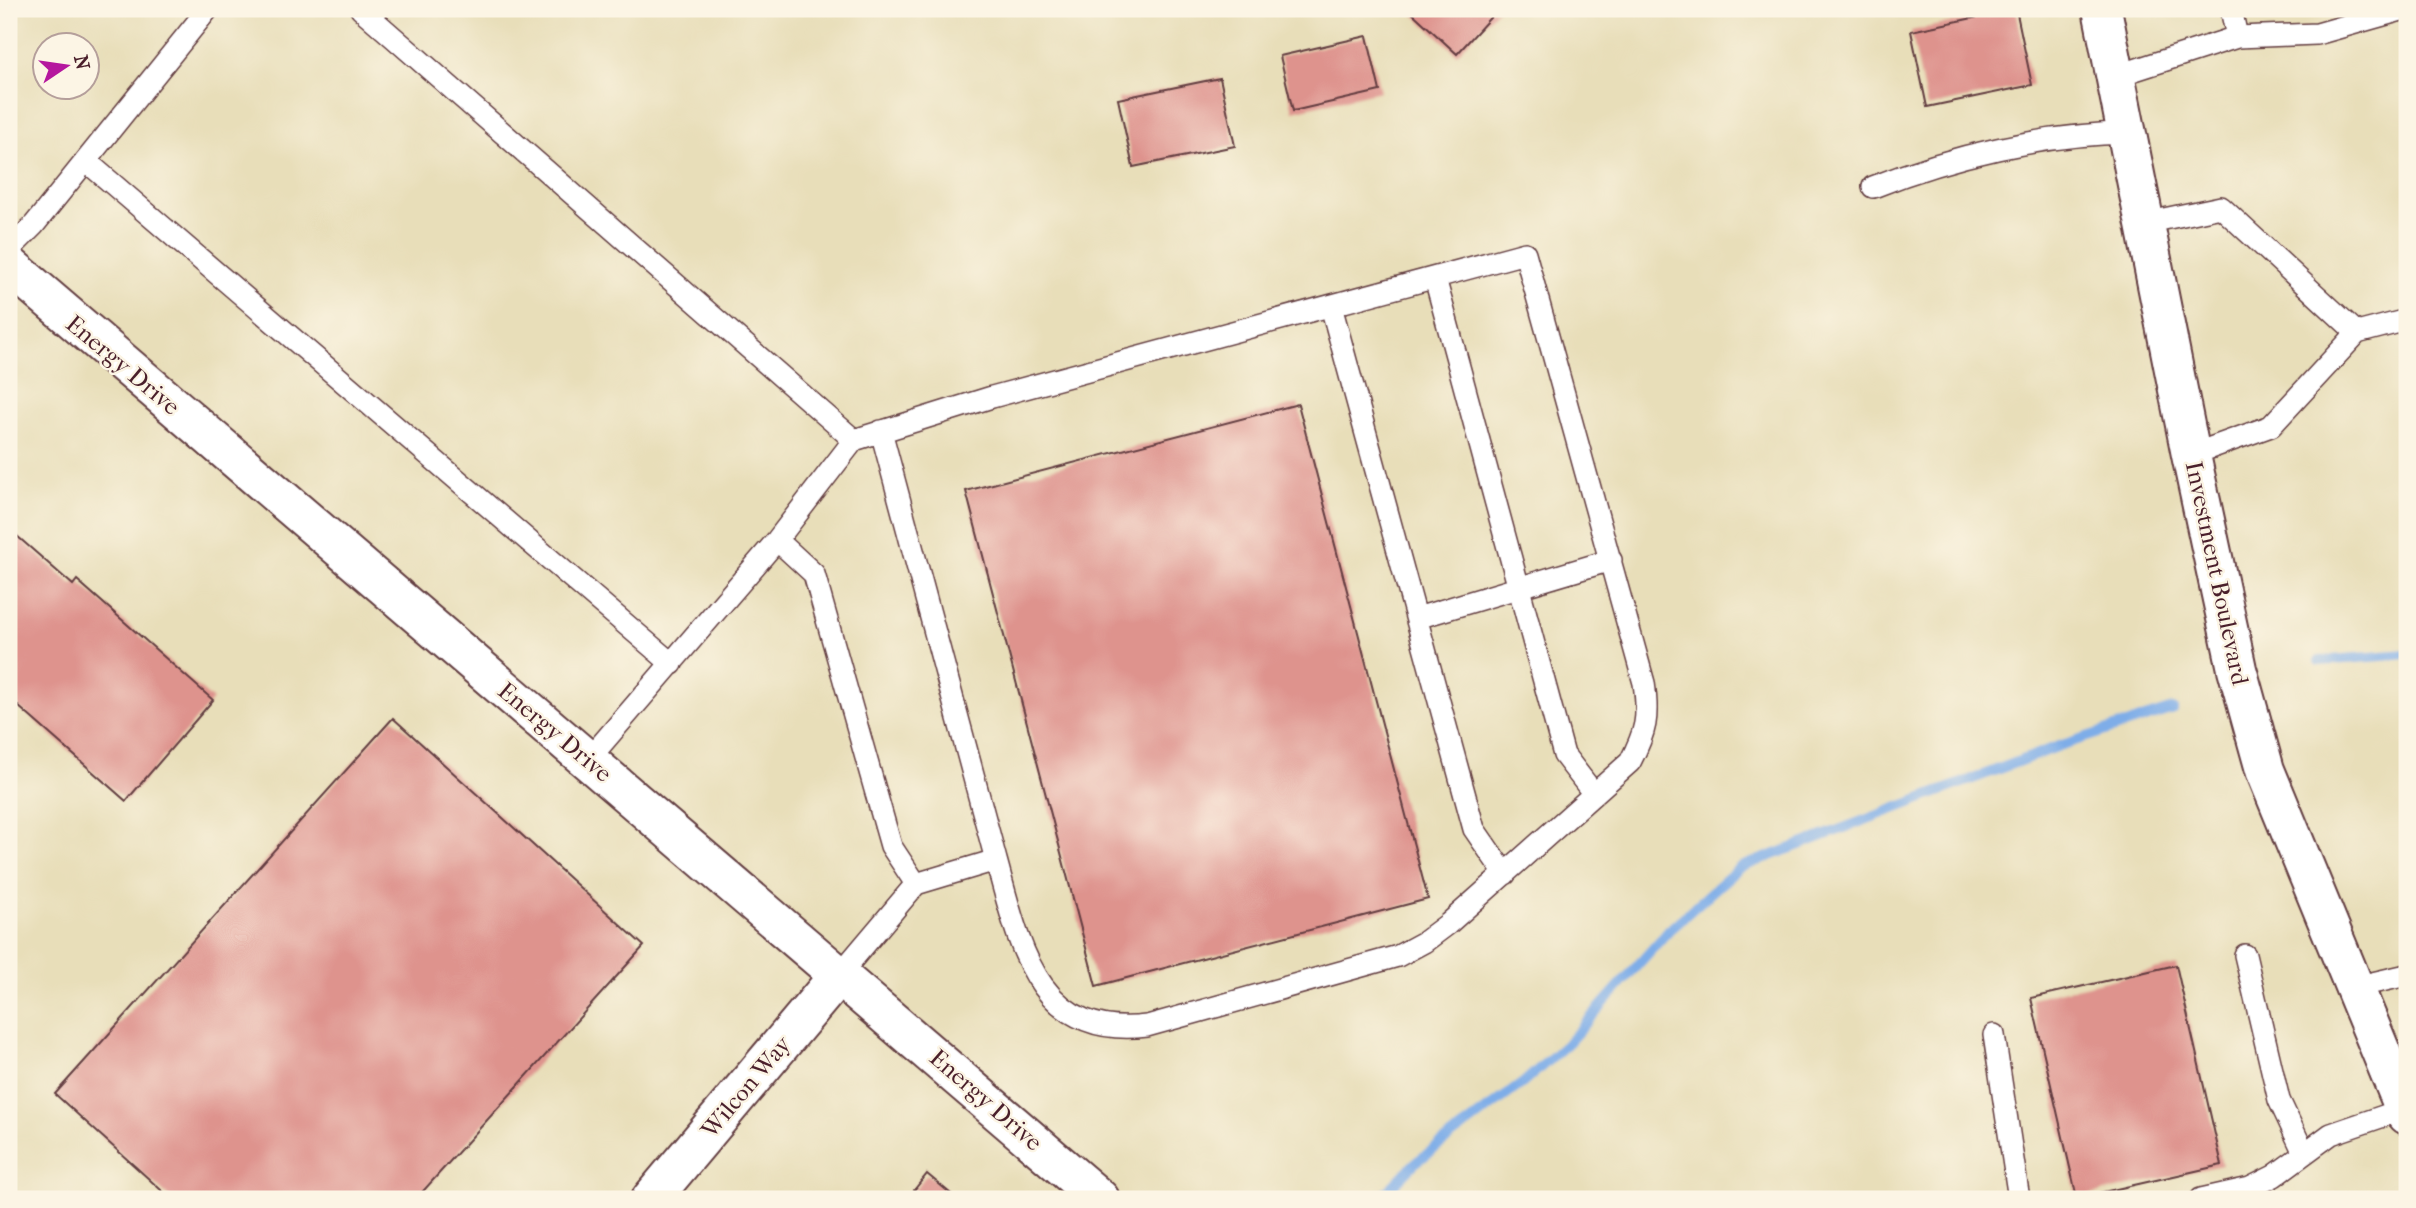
<svg xmlns="http://www.w3.org/2000/svg" width="2416" height="1208" font-family="'IM FELL French Canon',serif">
<style>
.lines{fill:none;stroke-linecap:round;stroke-linejoin:round}
.stream{stroke:#7eade8;stroke-width:10}
.building{fill:#de938d}
.service-casing{stroke:#623c40;stroke-width:24}
.minor-casing{stroke:#623c40;stroke-width:42}
.service{stroke:#fff;stroke-width:21}
.minor{stroke:#fff;stroke-width:38}
.labels{text-anchor:middle;dominant-baseline:central;stroke-width:5;stroke-linejoin:round;paint-order:stroke}
.street-label{font-size:24px;fill:#4a1f2b;stroke:#fcf5e5}
</style>
<rect width="100%" height="100%" fill="#fcf5e5"/>
<filter id="ink" filterUnits="userSpaceOnUse"><feTurbulence type="fractalNoise" baseFrequency=".0143" numOctaves="2"/><feDisplacementMap in="SourceGraphic" scale="14" xChannelSelector="R" yChannelSelector="G"/><feConvolveMatrix kernelMatrix="1 2 1 2 8 2 1 2 1" color-interpolation-filters="sRGB"/></filter>
<filter id="wash" filterUnits="userSpaceOnUse"><feTurbulence type="fractalNoise" baseFrequency=".00686" numOctaves="4" result="noise"/><feDisplacementMap in="SourceGraphic" scale="28" xChannelSelector="R" yChannelSelector="G"/><feGaussianBlur stdDeviation="1.57" result="paint"/><feColorMatrix in="noise" values="0 0 0 0 0 0 0 0 0 0 0 0 0 0 0 0 0 1.4 0 .05"/><feComposite in="paint" operator="in"/></filter>
<g filter="url(#wash)">
<rect width="100%" height="100%" fill="#e8deb9"/>
<g class="lines">
<path class="stream" d="M2319 661 2407 654
M1380 1199 1415 1163 1523 1083 1569 1042 1670 929 1739 868 2059 746 2173 709"/>
</g>
<g id="blocks">
<path class="building" d="M1408 9H1498L1457 54Z
M2016 9 2032 85 1927 107 1911 31Z
M1367 36 1380 91 1293 111 1280 56Z
M1220 78 1235 146 1133 167 1118 99Z
M1298 404 1428 899 1096 986 966 491Z
M9 529 73 585 77 580 213 700 126 801 9 698Z
M393 718 644 946 416 1199H171L55 1094Z
M2176 965 2222 1165 2077 1198 2031 998Z
M927 1174 957 1199H907Z"/>
</g>
</g>
<g filter="url(#ink)">
<use href="#blocks" fill-opacity="0" stroke="#623c40" stroke-width="2"/>
<g class="lines">
<g class="service-casing">
<path id="service" d="M361 9 854 440 777 540 588 760
M2237 37 2317 34 2405 9
M2116 76 2237 37 2231 9
M86 161 672 664
M1873 187C1950 156 2045 134 2128 133
M2145 223 2221 207 2357 333 2407 320
M9 250 34 225 208 9
M1435 278 1564 755 1594 794
M1331 306 1474 829 1505 874
M881 431 996 860
M2191 455 2271 426 2357 333
M777 540 814 574 891 846 916 884
M1417 618 1611 560
M2245 955 2279 1100 2304 1153
M840 974 916 884 996 860C1019 943 1036 1040 1147 1026L1398 956 1424 942 1448 924 1630 762C1646 731 1649 718 1644 683L1525 253 992 397 854 440
M2355 987 2407 975
M1994 1035 2019 1199
M2201 1199 2250 1188 2274 1176 2331 1134 2407 1108"/>
</g>
<g class="minor-casing">
<path id="minor" d="M2102 9 2191 455 2237 669 2265 770 2407 1115
M9 265 1100 1199
M651 1199 840 974"/>
</g>
<use href="#service" class="service"/>
<use href="#minor" class="minor"/>
</g>
</g>
<g class="labels">
<g class="street-label">
<text transform="translate(123 365) rotate(40)">Energy Drive</text>
<text transform="translate(2217 573) rotate(78)">Investment Boulevard</text>
<text transform="translate(555 732) rotate(40)">Energy Drive</text>
<text transform="translate(746 1087) rotate(-50)">Wilcon Way</text>
<text transform="translate(986 1100) rotate(41)">Energy Drive</text>
</g>
</g>
<rect width="2416" height="1208" fill="none" stroke="#fcf5e5" stroke-width="35"/>
<g transform="translate(66 66) rotate(77)"><circle r="33" fill="#fcf5e5" stroke="#b59f9b" stroke-width="2"/>
<path d="M0-5L12 26L0 18L-12 26Z" fill="#b5179e"/>
<text y="-10" font-size="19" font-weight="bold" text-anchor="middle" fill="#4a1f2b">N</text>
</g>
</svg>
